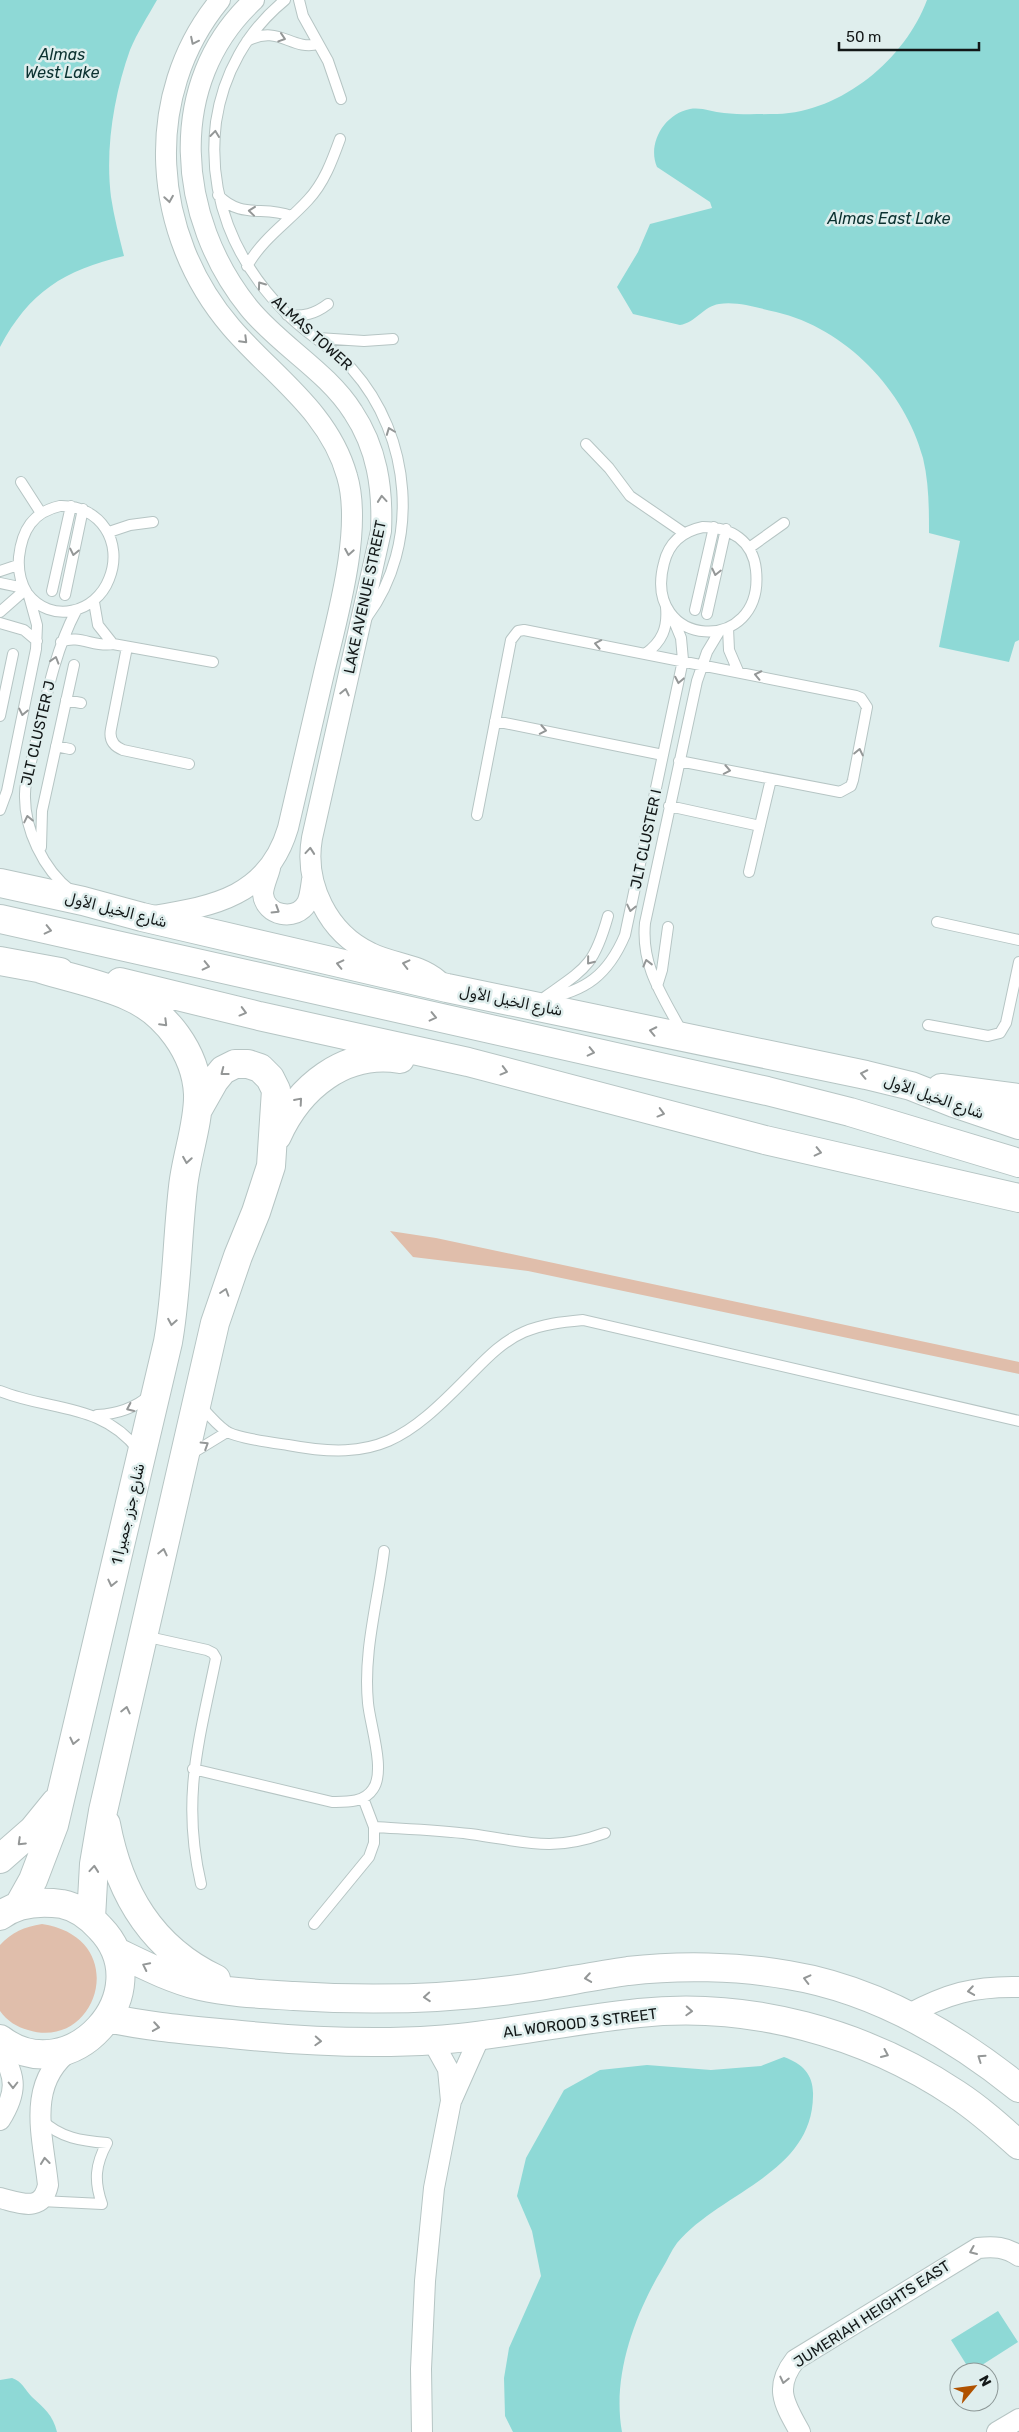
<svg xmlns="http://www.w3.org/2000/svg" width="1019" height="2432" font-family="Rubik,Cairo,sans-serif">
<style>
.green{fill:#e0beab}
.water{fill:#8ed9d6}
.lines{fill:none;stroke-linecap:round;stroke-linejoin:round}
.lane-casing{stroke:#b6c5c4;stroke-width:12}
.street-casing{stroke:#b6c5c4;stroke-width:22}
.secondary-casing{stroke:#b6c5c4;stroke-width:30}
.lane{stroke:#fff;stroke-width:10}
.street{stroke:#fff;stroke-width:20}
.secondary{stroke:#fff;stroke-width:28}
.oneway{stroke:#949797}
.labels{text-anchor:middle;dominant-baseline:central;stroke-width:5;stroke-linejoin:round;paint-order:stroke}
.street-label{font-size:15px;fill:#121717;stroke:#dfeeed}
.water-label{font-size:16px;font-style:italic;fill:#0b3130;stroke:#dfeeed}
</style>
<rect width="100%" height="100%" fill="#dfeeed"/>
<path class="green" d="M390 1231 436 1238 1019 1362V1374L528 1271 413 1257Z
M42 1924C133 1938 98 2052 28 2030 17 2027 7 2021 0 2011V1945C12 1932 24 1927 42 1924Z"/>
<path class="water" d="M0 0H157C148 16 137 33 130 50 114 95 105 149 111 197 114 217 119 236 124 256 64 270 29 292 0 347Z
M927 0H1019V640L1015 642 1009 662 939 647 960 541 929 533C929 508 929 483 923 458 905 390 845 328 776 312 758 308 737 301 719 304 704 306 695 323 680 325L633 314 617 287 638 252 650 224 712 208 710 202 657 167C647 144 664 114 690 109 702 107 712 112 724 113 740 115 760 114 777 114 842 112 905 59 927 0Z
M784 2057C803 2064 814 2075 813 2096 812 2174 720 2192 677 2243 671 2251 667 2261 662 2269 634 2316 612 2377 622 2432H513L505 2416 504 2378 509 2348 541 2276 532 2231 517 2196 526 2158 564 2090 600 2070 647 2065 711 2070 761 2066Z
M998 2311 1018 2342 971 2372 951 2340Z
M12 2378C22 2381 25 2390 32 2397 44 2408 53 2415 57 2432H0V2380Z"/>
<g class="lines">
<g class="lane-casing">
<path id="lane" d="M285 0C247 31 223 74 216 122 207 195 234 261 286 313 306 334 332 347 352 369 412 436 421 544 367 617
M299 0 303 16 328 61 341 99
M247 41C279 24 291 51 318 44
M218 195C242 220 263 205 291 216
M247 266C264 237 286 224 308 200 324 183 332 161 340 139
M287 315C303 317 315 314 328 304
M318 338 364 341 393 339
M586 444 609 468 630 496 684 533
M21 482 41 513
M60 506C100 505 124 542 109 579 96 613 51 625 27 593 20 582 18 570 19 557 22 530 33 512 60 506Z
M703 527C731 527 753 541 756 570 765 657 641 649 664 563 669 542 683 531 703 527Z
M109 532 130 525 153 522
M749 548 784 523
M0 571 18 565
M0 583 24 588
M52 591 71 506
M65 595 83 509
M94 602 98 625 113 644
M695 610 714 527
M0 612 25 590
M707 614 726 529
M0 623 24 630 37 641
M728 628 729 650 738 671
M61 642C79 634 95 648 113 644L213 662
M127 647 111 729C109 739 113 746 123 750L189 764
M645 654C662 642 668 628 666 607
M66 700 81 703
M0 716 13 654
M495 721 663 755
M56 746 70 749
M669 806 760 826
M0 810 7 791 36 649 37 625 29 596
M477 815 511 640 518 631 524 630 856 696 861 698 867 707 853 780 851 786 840 792 679 761
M41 847 42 811 74 665
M749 872 771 779
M71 891C43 869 24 829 25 794 25 778 32 761 35 745 46 699 54 653 76 611
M937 922 1019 940
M657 986 662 970 668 927
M545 997C586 968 594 966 608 916
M544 999C586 991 608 975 625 935L683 660 681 638 672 616
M928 1025 988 1036 1000 1033 1006 1023 1019 962
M682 1032C662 995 641 966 645 923L697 681 707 652 719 632
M0 1391C49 1411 103 1403 138 1450
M199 1404C207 1413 216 1424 226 1431 235 1438 275 1443 288 1445 378 1462 407 1439 468 1377 485 1360 501 1342 524 1332 543 1324 562 1322 583 1320L1019 1421
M97 1415C117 1414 134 1409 150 1395
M191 1454 227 1432
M144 1636 207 1650 213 1653 216 1658C199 1741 181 1799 201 1884
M193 1769 332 1802C346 1802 364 1803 373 1789 386 1771 370 1725 368 1703 363 1651 378 1602 384 1551
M374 1827C406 1829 438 1830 470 1834 524 1841 550 1853 605 1833
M314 1924 369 1857 374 1843V1827L363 1798
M41 2201 102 2204C94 2181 95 2165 107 2143 82 2141 60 2138 42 2120"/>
</g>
<g class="street-casing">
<path id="street" d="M254 0C164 83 177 219 249 308 280 346 327 371 353 412 377 448 383 488 381 531L312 838C304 884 328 933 371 953 393 964 418 963 438 980
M270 868C268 876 263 886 263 894 265 916 296 922 307 903 310 897 311 887 312 880
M153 916C215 906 268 896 288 828 300 776 312 724 324 673 337 618 363 529 347 476 329 411 272 375 231 327 152 235 141 96 220 0
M907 2015C947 1994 973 1986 1019 1987
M0 2050C17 2077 17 2093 0 2120
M452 2099 480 2036
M0 2198C21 2203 42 2213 48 2185 43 2136 25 2083 72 2049
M422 2432 421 2369 425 2281 434 2188 451 2101 448 2069 432 2040
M800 2432C785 2405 773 2388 795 2360L978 2248C994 2246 1006 2247 1019 2256
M997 2432 1019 2419"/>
</g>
<g class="secondary-casing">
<path id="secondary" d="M0 883 83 901 142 917 447 988 866 1075 911 1086 954 1103 1019 1125
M0 919 767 1091 850 1112 1019 1163
M0 961 60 972
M120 982 259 1016 468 1062 765 1140 1019 1198
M941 1088 1019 1098
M277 1136C299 1087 344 1050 400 1059
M106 1824C119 1893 151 1948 216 1979
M0 1859 33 1830 55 1803
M19 1905 33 1880 54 1825 168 1342C177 1291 177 1239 183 1187 186 1157 199 1123 198 1094 196 1053 166 1012 128 996 101 984 70 978 41 969
M0 1916C18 1902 40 1901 62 1904 77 1907 90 1917 100 1928 162 1992 70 2093 0 2039
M91 1918 94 1864 103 1811 215 1323 238 1256 256 1212 271 1166 276 1090 270 1078 260 1068 248 1064H235L223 1070 214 1081 197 1111
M117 1952C144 1965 171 1979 200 1986 231 1993 263 1994 294 1996 371 2001 449 1999 525 1988 559 1983 593 1976 628 1971 679 1965 737 1966 788 1975 874 1989 953 2035 1019 2088
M108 2018C149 2027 190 2030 231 2034 299 2041 367 2045 436 2040 504 2035 571 2020 639 2013 749 2001 865 2033 956 2094 979 2109 999 2127 1019 2145"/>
</g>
<use href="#lane" class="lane"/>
<use href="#street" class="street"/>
<use href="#secondary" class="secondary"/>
</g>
<defs><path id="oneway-chevron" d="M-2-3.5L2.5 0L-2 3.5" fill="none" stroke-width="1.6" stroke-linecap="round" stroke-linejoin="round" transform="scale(1.25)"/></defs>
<g class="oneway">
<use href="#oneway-chevron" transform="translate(282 38) rotate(18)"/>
<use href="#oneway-chevron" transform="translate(194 41) rotate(116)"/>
<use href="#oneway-chevron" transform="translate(215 134) rotate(-83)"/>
<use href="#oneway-chevron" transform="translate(169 199) rotate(81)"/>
<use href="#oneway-chevron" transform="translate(252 211) rotate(-174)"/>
<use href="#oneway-chevron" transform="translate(261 285) rotate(-126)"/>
<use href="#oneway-chevron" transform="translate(244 340) rotate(45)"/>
<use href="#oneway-chevron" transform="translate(390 431) rotate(-111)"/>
<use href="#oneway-chevron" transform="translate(382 499) rotate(-95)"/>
<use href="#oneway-chevron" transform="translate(74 552) rotate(102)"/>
<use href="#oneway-chevron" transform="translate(349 552) rotate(100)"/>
<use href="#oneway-chevron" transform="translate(716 572) rotate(103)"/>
<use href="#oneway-chevron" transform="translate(598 644) rotate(-169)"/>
<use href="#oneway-chevron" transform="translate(55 660) rotate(-73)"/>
<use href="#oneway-chevron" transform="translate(758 675) rotate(-168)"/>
<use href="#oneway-chevron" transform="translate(679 680) rotate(101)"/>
<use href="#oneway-chevron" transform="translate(345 692) rotate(-77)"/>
<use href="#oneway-chevron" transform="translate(23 712) rotate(102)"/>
<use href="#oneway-chevron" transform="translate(543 730) rotate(11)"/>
<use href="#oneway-chevron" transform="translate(859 752) rotate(-78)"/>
<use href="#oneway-chevron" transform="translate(727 770) rotate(11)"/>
<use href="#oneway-chevron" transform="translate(28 819) rotate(-102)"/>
<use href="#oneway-chevron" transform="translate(310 851) rotate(-85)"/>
<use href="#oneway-chevron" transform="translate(631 908) rotate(102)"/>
<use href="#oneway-chevron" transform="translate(276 910) rotate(32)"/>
<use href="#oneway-chevron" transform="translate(48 930) rotate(13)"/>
<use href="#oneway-chevron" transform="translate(590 961) rotate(129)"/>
<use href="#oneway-chevron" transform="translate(647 963) rotate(-104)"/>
<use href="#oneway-chevron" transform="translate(340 964) rotate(-167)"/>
<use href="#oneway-chevron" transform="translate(406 964) rotate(-166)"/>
<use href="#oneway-chevron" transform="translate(206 966) rotate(13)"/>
<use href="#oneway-chevron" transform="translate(243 1012) rotate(15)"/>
<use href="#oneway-chevron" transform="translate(433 1017) rotate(13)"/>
<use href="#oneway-chevron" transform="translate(164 1023) rotate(45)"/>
<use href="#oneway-chevron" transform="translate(653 1031) rotate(-168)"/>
<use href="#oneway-chevron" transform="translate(591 1052) rotate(13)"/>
<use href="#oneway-chevron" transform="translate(504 1071) rotate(15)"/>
<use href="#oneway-chevron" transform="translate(224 1072) rotate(142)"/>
<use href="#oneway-chevron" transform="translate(864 1074) rotate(-168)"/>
<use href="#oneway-chevron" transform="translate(299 1101) rotate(-49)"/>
<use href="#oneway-chevron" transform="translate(661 1113) rotate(15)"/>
<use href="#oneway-chevron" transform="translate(818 1152) rotate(13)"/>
<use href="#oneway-chevron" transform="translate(187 1160) rotate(99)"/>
<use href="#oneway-chevron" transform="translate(225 1292) rotate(-72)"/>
<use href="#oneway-chevron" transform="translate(172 1322) rotate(100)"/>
<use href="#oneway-chevron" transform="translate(130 1408) rotate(155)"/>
<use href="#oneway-chevron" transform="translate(205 1445) rotate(-32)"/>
<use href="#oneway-chevron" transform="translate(163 1552) rotate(-77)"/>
<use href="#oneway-chevron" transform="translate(112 1583) rotate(103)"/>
<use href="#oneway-chevron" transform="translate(126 1710) rotate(-77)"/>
<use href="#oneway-chevron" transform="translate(74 1741) rotate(103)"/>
<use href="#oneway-chevron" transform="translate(21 1842) rotate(136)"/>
<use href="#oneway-chevron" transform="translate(94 1869) rotate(-85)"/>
<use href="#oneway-chevron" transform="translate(146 1966) rotate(-154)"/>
<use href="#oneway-chevron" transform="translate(588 1978) rotate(171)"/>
<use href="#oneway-chevron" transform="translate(807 1979) rotate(-166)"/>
<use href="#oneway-chevron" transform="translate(971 1991) rotate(171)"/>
<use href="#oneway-chevron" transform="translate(427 1997) rotate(176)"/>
<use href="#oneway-chevron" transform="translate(689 2011) rotate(3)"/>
<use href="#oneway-chevron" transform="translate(156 2027) rotate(9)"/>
<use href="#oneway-chevron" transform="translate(318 2041) rotate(3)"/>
<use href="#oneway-chevron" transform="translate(885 2054) rotate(24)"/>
<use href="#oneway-chevron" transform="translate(981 2058) rotate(-145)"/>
<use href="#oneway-chevron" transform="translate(13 2085) rotate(90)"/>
<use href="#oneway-chevron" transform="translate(45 2161) rotate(-96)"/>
<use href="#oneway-chevron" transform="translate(973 2251) rotate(157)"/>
<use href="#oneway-chevron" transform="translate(784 2380) rotate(103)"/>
</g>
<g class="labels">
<g class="street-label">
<text transform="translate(312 333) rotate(42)">ALMAS TOWER</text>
<text transform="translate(365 597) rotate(-78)">LAKE AVENUE STREET</text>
<text transform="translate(38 733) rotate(-77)">JLT CLUSTER J</text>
<text transform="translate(646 839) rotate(-78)">JLT CLUSTER I</text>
<text transform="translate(116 910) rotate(14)">شارع الخيل الأول</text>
<text transform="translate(511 1001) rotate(11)">شارع الخيل الأول</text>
<text transform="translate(934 1097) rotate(19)">شارع الخيل الأول</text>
<text transform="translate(128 1514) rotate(-77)">شارع جزر جميرا 1</text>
<text transform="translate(580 2023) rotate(-7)">AL WOROOD 3 STREET</text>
<text transform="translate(872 2314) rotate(-33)">JUMERIAH HEIGHTS EAST</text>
</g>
<g class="water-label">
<text x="62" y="54">Almas<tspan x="62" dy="18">West Lake</tspan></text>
<text x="889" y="218">Almas East Lake</text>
</g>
</g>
<g transform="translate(974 2387) rotate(61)"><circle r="24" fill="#dfeeed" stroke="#8d9897"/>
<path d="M0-4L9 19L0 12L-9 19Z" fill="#b05200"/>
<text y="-8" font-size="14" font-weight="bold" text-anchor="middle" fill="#121717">N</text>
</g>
<path d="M839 42v8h140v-8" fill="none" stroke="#121717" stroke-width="2.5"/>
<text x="846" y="42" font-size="15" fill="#121717" stroke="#dfeeed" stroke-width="4" paint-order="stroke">50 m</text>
</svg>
